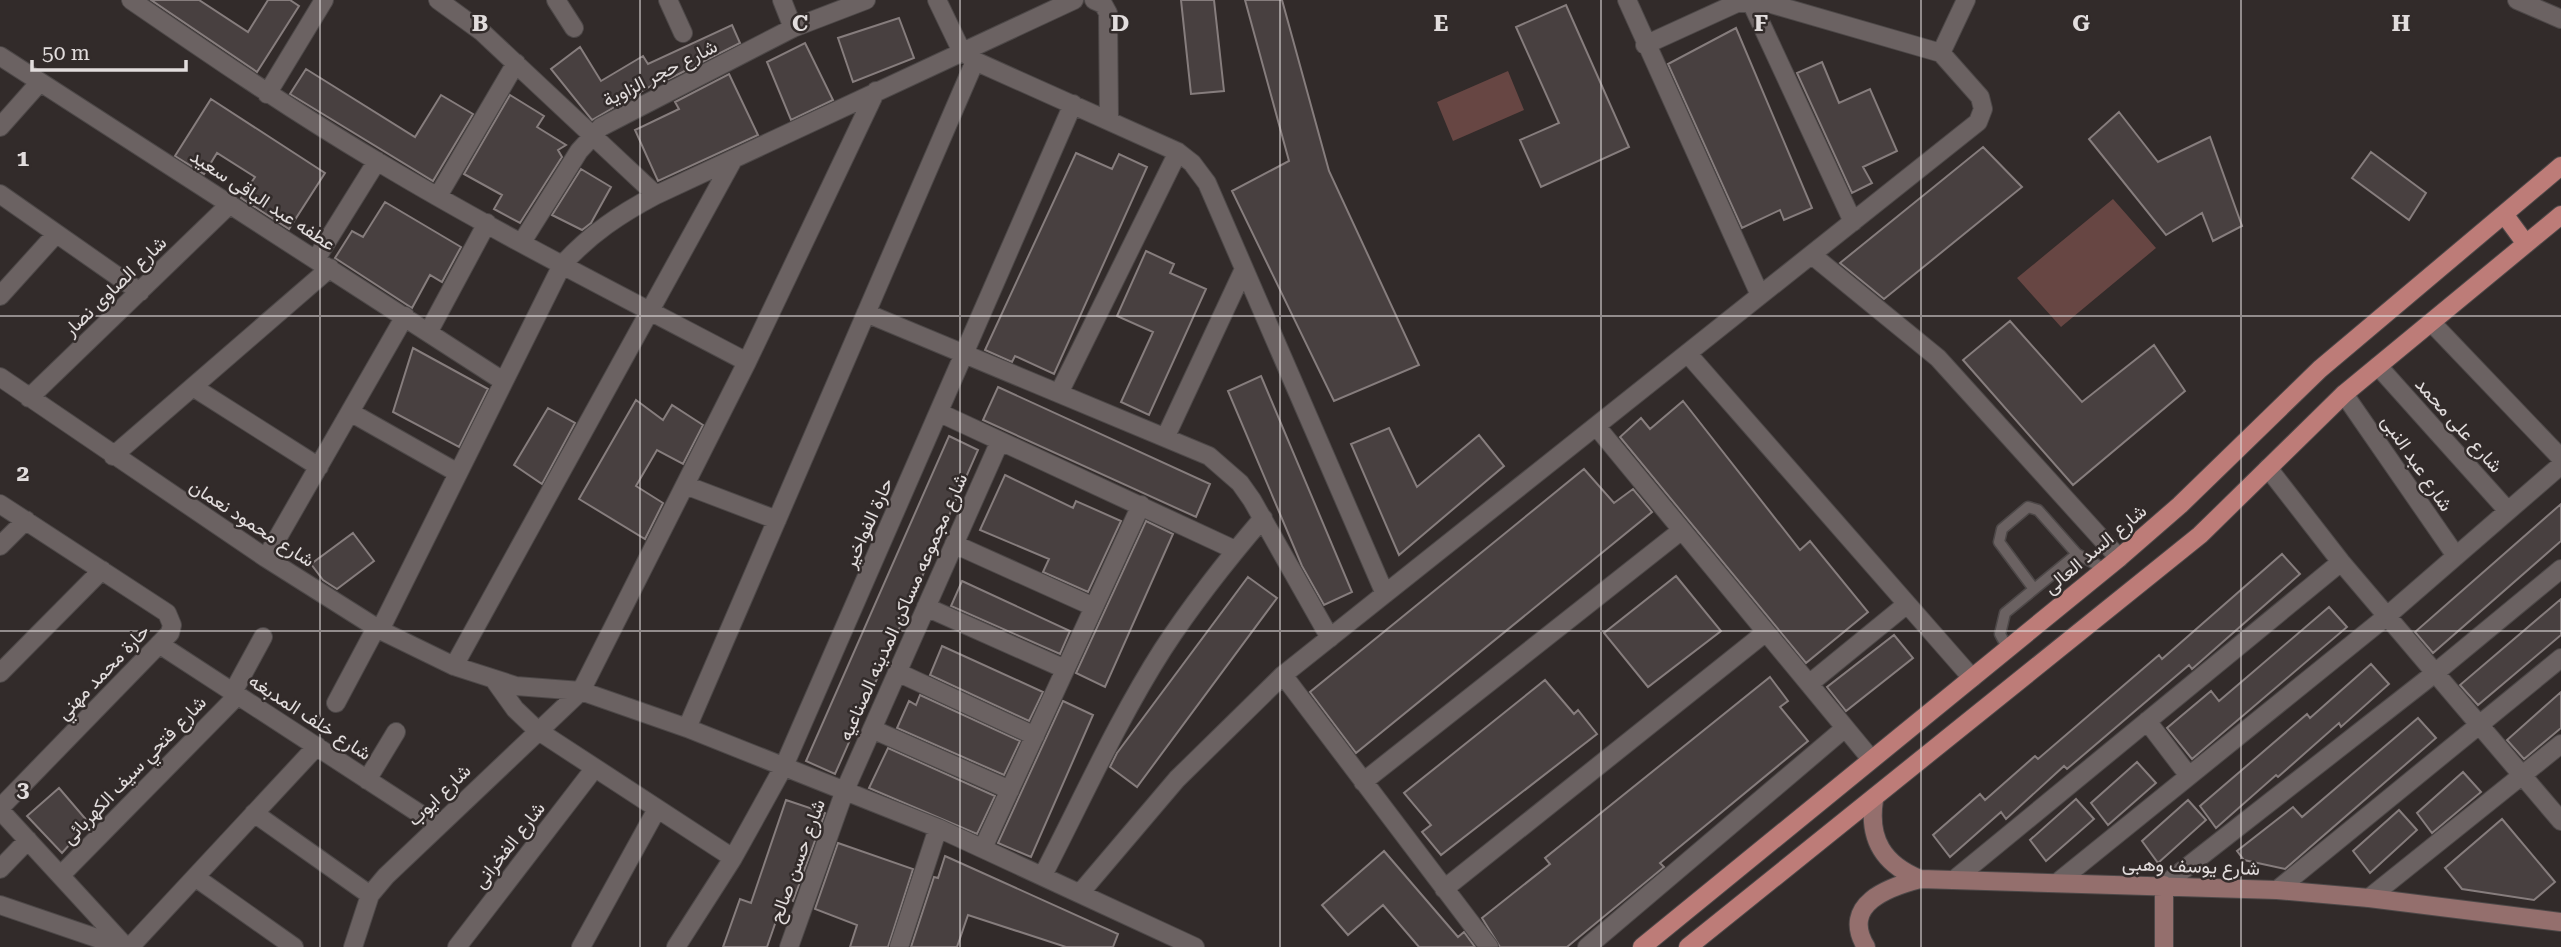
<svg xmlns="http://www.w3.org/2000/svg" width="2561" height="947" font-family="'Roboto Serif',Vazirmatn,serif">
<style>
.green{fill:#674643}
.building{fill:#484040;stroke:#867d7d;stroke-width:2}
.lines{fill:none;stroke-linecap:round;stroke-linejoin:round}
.lane-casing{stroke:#4d4848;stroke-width:13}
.street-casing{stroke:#4d4848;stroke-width:20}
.secondary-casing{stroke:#4d4848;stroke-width:20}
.primary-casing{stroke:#4d4848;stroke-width:20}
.lane{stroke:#6b6262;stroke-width:10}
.street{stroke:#6b6262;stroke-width:18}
.secondary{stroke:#946f6d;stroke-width:18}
.primary{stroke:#bd7c78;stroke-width:18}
.grid{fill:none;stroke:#e2dddd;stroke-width:2;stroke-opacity:0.55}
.labels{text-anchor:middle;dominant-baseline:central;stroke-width:5;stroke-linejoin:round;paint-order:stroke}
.street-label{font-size:19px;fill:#e2dddd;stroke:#322b2a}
.grid-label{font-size:23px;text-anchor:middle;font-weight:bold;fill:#e2dddd;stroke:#322b2a;stroke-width:5;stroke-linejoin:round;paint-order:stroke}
</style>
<rect width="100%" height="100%" fill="#322b2a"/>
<path class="green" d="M1508 71 1524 110 1453 141 1437 102Z
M2113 199 2156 248 2061 327 2017 278Z"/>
<path class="building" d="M151 0H199L248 32 268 0H290L299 6 257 72Z
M1181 0H1214L1224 91 1191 94Z
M1245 0H1282L1329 171 1419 365 1334 401 1232 191 1289 161Z
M1566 5 1629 147 1541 187 1520 140 1559 123 1516 27Z
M899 18 914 58 853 82 838 38Z
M732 25 740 43 665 81 663 79 592 120 551 69 580 47 601 81 643 56 648 64Z
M1736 28 1812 208 1784 220 1780 210 1742 228 1668 64Z
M805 43 833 100 791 120 767 62Z
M1822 62 1839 103 1870 89 1897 151 1863 167 1872 183 1852 193 1797 73Z
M306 69 415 137 441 95 473 114 433 181 290 94Z
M729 74 758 135 658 181 635 130 679 109 675 102Z
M510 95 544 116 537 127 566 145 558 150 562 157 520 223 494 209 502 195 464 174Z
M211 99 325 173 289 229 241 198 255 177 217 153 204 174 175 156Z
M2119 112 2158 162 2210 137 2242 226 2213 241 2202 213 2166 235 2089 139Z
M1983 147 2022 187 1884 299 1840 263Z
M2371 152 2426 193 2409 220 2352 178Z
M1076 153 1112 169 1119 154 1147 167 1054 374 1015 356 1012 362 985 350Z
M581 169 611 187 591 223 582 230 552 215Z
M385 202 461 247 442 282 430 275 412 308 335 258 352 231 363 237Z
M1146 251 1174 264 1170 273 1206 289 1149 415 1121 402 1153 332 1117 316Z
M2010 321 2082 402 2154 345 2185 391 2073 485 1963 360Z
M413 348 488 389 459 447 393 412Z
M1261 376 1352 592 1324 605 1302 566 1228 391Z
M998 387 1210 484 1196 517 983 420Z
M636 400 663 420 672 405 703 425 683 464 657 450 636 486 663 503 645 539 579 499Z
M1683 401 1800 550 1810 541 1868 612 1806 663 1620 437 1641 418 1650 429Z
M548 408 575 423 542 484 514 465Z
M1389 428 1417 487 1479 435 1504 466 1399 555 1351 444Z
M949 436 978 450 835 774 806 761Z
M1584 469 1614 503 1633 489 1652 512 1356 753 1310 692Z
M1005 475 1073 508 1076 501 1121 521 1088 592 1043 572 1049 559 980 530Z
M2561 504V541L2433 653 2415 632Z
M1146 521 1173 534 1105 687 1076 673Z
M353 533 374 561 337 589 323 580 311 564Z
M2282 554 2300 574 2192 669 2189 665 2067 769 2064 766 2006 819 2001 812 1950 857 1933 835 1980 794 1985 800 2035 756 2038 759 2159 655 2162 659Z
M1676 576 1721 631 1648 687 1604 633Z
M1248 577 1277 598 1137 787 1110 767 1117 753Z
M962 581 1070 631 1060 654 951 606Z
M2561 599V635L2478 705 2460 685Z
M2329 607 2347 627 2192 759 2167 728 2211 691 2219 701Z
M1894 635 1913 658 1846 711 1827 687Z
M942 646 1043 692 1029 721 930 675Z
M2371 664 2389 684 2341 727 2339 723 2278 777 2276 775 2216 828 2200 806 2307 714 2310 718Z
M1770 677 1788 701 1780 707 1808 741 1660 863 1664 867 1567 947H1500L1482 918 1550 864 1545 858Z
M1545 680 1574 714 1578 710 1597 734 1441 855 1422 832 1431 825 1404 793Z
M2561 692V728L2524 759 2507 740Z
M920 695 1020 741 1004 775 897 728 909 701 916 705Z
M1063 701 1093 715 1031 857 998 843Z
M2418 718 2436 738 2285 869 2244 860 2237 851 2293 807 2302 817Z
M888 748 995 796 977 834 869 788Z
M2137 762 2156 783 2108 825 2091 803Z
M2463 772 2481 792 2432 833 2417 813Z
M59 788 89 823 62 853 27 816Z
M2076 799 2094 819 2046 861 2030 840Z
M786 800 825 813 793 901 784 898 767 947H723L740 899 751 903Z
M2188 800 2206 820 2158 863 2142 841Z
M2399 810 2417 830 2370 873 2353 851Z
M2502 819 2555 882 2534 900 2462 889 2445 868Z
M838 843 913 869 888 947H850L857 925 815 909Z
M1384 851 1458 937 1464 932 1475 947H1419L1383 905 1348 935 1322 905Z
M945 856 1118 934 1113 947H1066L968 915 957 947H911L934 877 938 878Z"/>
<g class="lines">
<g class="lane-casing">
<path id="lane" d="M2034 589 1999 542 2002 529 2028 507 2038 510 2077 554 2105 569
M2008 649 2000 634 2005 613 2077 554"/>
</g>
<g class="street-casing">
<path id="street" d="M131 0C211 55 291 110 375 160 496 233 622 296 747 362
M438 0 482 32 656 195
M556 0 574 28
M668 0 683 33
M782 0 793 28
M937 0 961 50 975 61 1178 152 1192 163 1207 183 1385 594
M1094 0 1103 4 1108 13 1109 119
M1627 0 1759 293
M2517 0 2561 19
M1751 2 1853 222
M1941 53 1966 0
M0 56 503 381
M267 94 324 0
M0 127 40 82
M0 194 140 292
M438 196 516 63
M522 242 579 151 601 127 793 28 866 0
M1812 255 1938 358 2119 558
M316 259 377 161
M0 296 56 234
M866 313 1209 456 1240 483 1252 500 1330 638
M2432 323 2561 458
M429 331 487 223
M1688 354 1972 678
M2378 366 2508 511
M0 377 266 558 380 630 454 666 516 686 581 691 687 728 938 828 1195 947
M193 387 319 467
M1060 391 1178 152
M2344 394 2456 556
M29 398 230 204
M350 412 458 473
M940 413 1235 550
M1596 426 1871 759
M1166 436 1244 269
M113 456 330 268
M2268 468 2341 562 2561 821
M685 485 777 520
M0 504 167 613 172 625 170 633 0 808
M954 544 1094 607
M0 546 26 520
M266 558 405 316
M926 607 1065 669
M380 630 562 265C590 234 620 214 656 195L1074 0
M159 644 437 825
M454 666 733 160
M897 672 1035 736
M0 673 102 570
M1283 675 1489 947
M495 681 515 709 537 730 733 858
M1809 684 1907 604
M233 692 263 637
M336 703 376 628
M2147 721 2189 776
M687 728 975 61
M872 729 1010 790
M367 780 396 732
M1363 782 1682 530
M0 810 126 947
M254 813 370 895
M983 848 1141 505
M0 869 28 840
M61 875 238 695
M1043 875C1082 800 1117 721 1163 649 1193 603 1227 560 1263 518
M195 877 294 947
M1955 879 2341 562
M2058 882 2387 616 2561 465
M2164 885 2435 673 2561 569
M1444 889 1766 632
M2277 890 2561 658
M1081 892 1177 779 1283 675 1978 122 1983 109 1980 97 1941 53 1768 3H1737L1645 45
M2369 898 2561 744
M0 905 123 947
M130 947 317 746
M353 947 370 895 386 876 581 691 747 362 876 91
M457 947 594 769
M581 947 657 809
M676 947 733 858 784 766 1073 104
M789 947 845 790 1000 441
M899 947 938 828
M1587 947 1845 728"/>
</g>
<g class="secondary-casing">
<path id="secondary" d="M1874 800C1868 839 1883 864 1920 879L2277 890 2369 898 2561 922
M1866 947C1840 904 1889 887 1920 879
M2164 947V885"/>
</g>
<g class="primary-casing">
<path id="primary" d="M2504 214 2526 244
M1642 947 2119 558 2180 505 2320 369 2561 166
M1688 947 2200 535 2344 394 2561 215"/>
</g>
<use href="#lane" class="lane"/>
<use href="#street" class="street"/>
<use href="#secondary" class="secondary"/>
<use href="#primary" class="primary"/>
</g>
<path class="grid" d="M320 0V947M640 0V947M960 0V947M1280 0V947M1601 0V947M1921 0V947M2241 0V947M0 316H2561M0 631H2561"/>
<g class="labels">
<g class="street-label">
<text transform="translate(660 73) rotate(-27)">شارع حجر الزاوية</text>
<text transform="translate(263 200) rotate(33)">عطفه عبد الباقى سعيد</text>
<text transform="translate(115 286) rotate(-44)">شارع الصاوى نصار</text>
<text transform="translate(2459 425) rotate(48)">شارع على محمد</text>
<text transform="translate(2417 463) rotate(56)">شارع عبد النبى</text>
<text transform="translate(252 523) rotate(33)">شارع محمود نعمان</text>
<text transform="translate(868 523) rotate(-66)">حارة الفواخير</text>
<text transform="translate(2095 549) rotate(-40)">شارع السد العالى</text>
<text transform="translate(903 607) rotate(-66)">شارع مجموعه مساكن المدينه الصناعيه</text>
<text transform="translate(103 672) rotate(-46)">حارة محمد مهني</text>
<text transform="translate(310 717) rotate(33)">شارع خلف المدبغه</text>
<text transform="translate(134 770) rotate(-46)">شارع فتحي سيف الكهربائى</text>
<text transform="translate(439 795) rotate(-44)">شارع ايوب</text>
<text transform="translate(509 845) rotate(-52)">شارع الفخرانى</text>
<text transform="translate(797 861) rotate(-70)">شارع حسن صالح</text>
<text transform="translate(2191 866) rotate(2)">شارع يوسف وهبى</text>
</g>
</g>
<g class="grid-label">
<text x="480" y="31">B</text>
<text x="800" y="31">C</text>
<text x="1120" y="31">D</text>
<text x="1441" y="31">E</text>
<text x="1761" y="31">F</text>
<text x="2081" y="31">G</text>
<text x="2401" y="31">H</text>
<text x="23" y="166">1</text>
<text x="23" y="481">2</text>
<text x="23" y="797">3</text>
</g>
<path d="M32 60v10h154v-10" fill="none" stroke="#e2dddd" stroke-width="3.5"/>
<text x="42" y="60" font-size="21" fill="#e2dddd" stroke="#322b2a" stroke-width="5" paint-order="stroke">50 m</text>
</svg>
